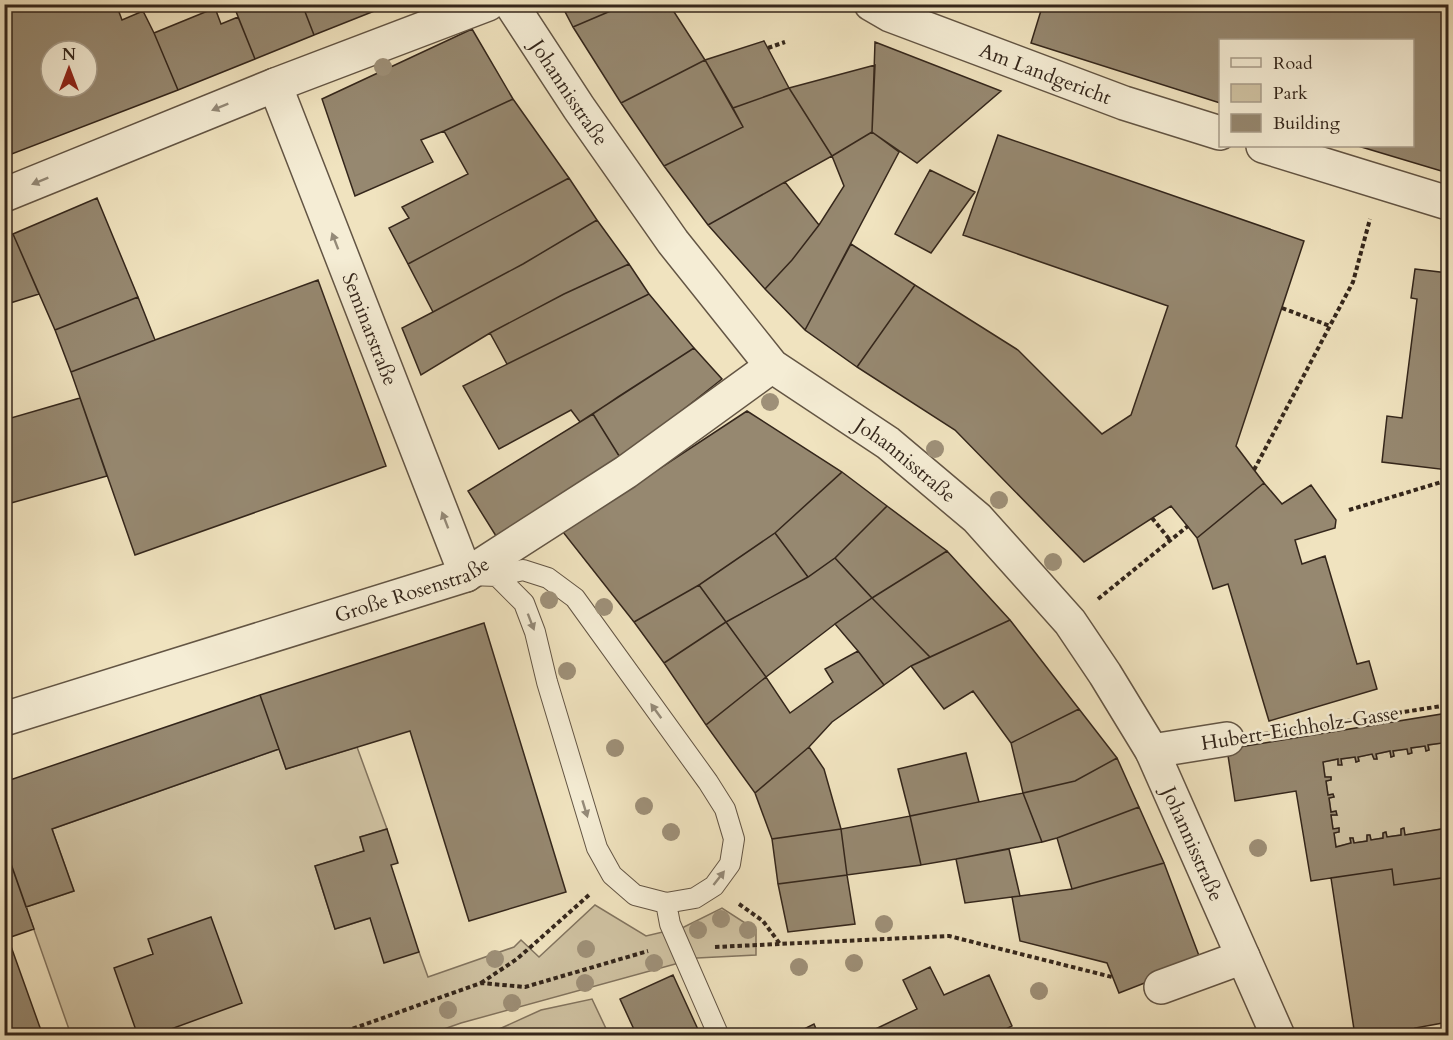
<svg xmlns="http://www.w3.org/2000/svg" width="1453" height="1040" font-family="Cardo,serif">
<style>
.green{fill:#d0c3a3;stroke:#82745f;stroke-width:1.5}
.building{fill:#968870;stroke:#34261b;stroke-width:1.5;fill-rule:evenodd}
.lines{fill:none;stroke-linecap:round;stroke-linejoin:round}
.lane-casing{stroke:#635544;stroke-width:22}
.street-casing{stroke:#635544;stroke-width:36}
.path{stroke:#34261b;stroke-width:4;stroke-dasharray:4.5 3;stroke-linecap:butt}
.lane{stroke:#f5edd5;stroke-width:20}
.street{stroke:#f5edd5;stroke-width:33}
.tree{fill:#9e9078}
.oneway{fill:#948a78}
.labels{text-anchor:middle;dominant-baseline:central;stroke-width:5;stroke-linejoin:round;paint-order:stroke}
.street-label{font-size:20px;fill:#34261b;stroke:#f5edd5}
</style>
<rect width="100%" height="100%" fill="#f0e3bf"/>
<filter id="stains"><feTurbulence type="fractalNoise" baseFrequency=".00333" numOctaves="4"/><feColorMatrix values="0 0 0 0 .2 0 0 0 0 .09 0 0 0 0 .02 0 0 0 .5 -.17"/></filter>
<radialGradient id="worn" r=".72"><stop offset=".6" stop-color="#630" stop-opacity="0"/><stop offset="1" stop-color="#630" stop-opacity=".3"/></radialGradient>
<path class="green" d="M1448 742V828L1405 835 1403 828 1401 829V835L1387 837 1385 832 1383 833V838L1371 840 1369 835 1367 836V841L1354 843 1353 838H1350L1351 843 1336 847 1334 833 1339 832V829H1333L1331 815H1336L1331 812 1329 798 1334 797 1333 794 1328 795 1326 781 1331 780V777H1325L1323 762 1338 759V765L1341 759 1355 757 1356 762 1359 761 1358 757 1372 754 1374 759H1377L1376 754 1390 751 1391 757 1394 756 1393 751 1407 749 1409 754 1411 753V748L1425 746 1426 751 1429 750 1428 745 1442 743 1443 748 1447 747 1446 743Z
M357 747 387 829 360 837 364 851 315 866 335 929 370 918 419 952 428 977 514 947 521 940 539 957 595 905 646 936 684 927 722 908 756 930V955L697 958 461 1023 427 1035H71L26 907 74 891 52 829 279 749 286 769Z
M592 999 609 1035H486L541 1010Z"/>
<path class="building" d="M4 4H116L122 20 143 11 154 33 178 90 4 157ZM51 51H87V87H51Z
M233 4H302L314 35 255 59Z
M302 4H392L314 35Z
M561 4H627L573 27Z
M627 4H669L705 60 621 103 573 27Z
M1043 4H1448V173L1358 146H1412V40H1220V103L1031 43Z
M215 8 221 24 238 17 255 59 178 90 154 33Z
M472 29 513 99 444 131 421 140 433 162 355 196 322 99Z
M764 41 789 88 733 108 705 60Z
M875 42 1001 91 917 163 872 132Z
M705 60 743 127 664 166 621 103Z
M875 65 872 132 832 156 789 88Z
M789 88 832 156 708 225 664 166 743 127 733 108Z
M513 99 569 178 408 264 389 228 409 218 402 207 468 174 444 131Z
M872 132 899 152 805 330 765 289 792 260 819 225 844 186 832 156Z
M998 135 1304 241 1236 446 1264 483 1197 538 1171 506 1084 562 955 430 857 367 915 285 1018 350 1102 434 1131 415 1168 306 963 235Z
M930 170 975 192 931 253 895 234Z
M569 178 597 220 523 264 433 312 408 264Z
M785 182 819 225 792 260 765 289 708 225Z
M97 198 138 297 55 330 13 234Z
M597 220 629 264 564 294 490 333 421 375 402 328 433 312 523 264Z
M13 234 39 294 4 305V237Z
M851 244 915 285 857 367 805 330Z
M629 264 649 294 507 364 490 333 564 294Z
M1415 269 1448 273V470L1382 462 1387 416 1402 418 1417 299 1411 298Z
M318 280 386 466 135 555 71 372 155 340Z
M649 294 694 348 580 422 571 410 499 449 463 386Z
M138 297 155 340 71 372 55 330Z
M694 348 722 379 621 459 593 414 618 397Z
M80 398 107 476 4 505V420Z
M747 411 842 472 775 533 699 585 634 622 563 532Z
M593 414 621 459 496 536 468 491Z
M842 472 887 506 835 558 808 577 775 533Z
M1264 483 1282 504 1311 485 1336 520 1335 528 1295 540 1302 564 1325 556 1357 664 1369 661 1377 689 1269 721 1228 584 1213 589 1197 538Z
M887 506 947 551 872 598 835 558Z
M775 533 808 577 726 622 699 585Z
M947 551 1010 620 930 657 872 598Z
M835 558 872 598 835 624 766 677 726 622 808 577Z
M699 585 726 622 664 663 634 622Z
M872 598 930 657 911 666 884 685 858 651 835 624Z
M1010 620 1079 709 1011 743 973 691 944 709 911 666Z
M726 622 766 677 706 725 664 663Z
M484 623 566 892 469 921 410 731 286 769 260 695Z
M858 651 884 685 832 722 809 747 755 793 706 725 766 677 790 713 833 682 825 669Z
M260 695 279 749 52 829 74 891 26 907 4 844V782Z
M1079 709 1117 758 1075 781 1023 793 1011 743Z
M1448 713V742L1446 743 1447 747 1443 748 1442 743 1428 745 1429 750 1426 751 1425 746 1411 748 1412 753 1408 754 1407 749 1393 751 1394 756 1391 757 1390 751 1376 754 1377 759H1374L1372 754 1358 757 1359 761 1356 762 1355 757 1341 759 1342 765H1338V759L1323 762 1325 777H1331V780L1326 781 1328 795 1333 794 1334 797 1329 798 1331 812 1336 811 1337 815H1331L1333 829 1339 828V832L1334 833 1336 847 1351 843 1350 838H1353L1354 843 1367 841V835H1370L1371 840 1383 838V833L1386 832 1387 837 1401 835V829L1404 828 1405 835 1448 828V877L1394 885 1392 869 1311 881 1296 791 1235 801 1227 749Z
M809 747 824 769 841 829 772 839 755 793Z
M966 753 979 802 910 816 898 769Z
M1117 758 1139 807 1057 838 1042 842 1023 793 1075 781Z
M1023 793 1042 842 956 859 921 865 910 816Z
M1139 807 1164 863 1072 889 1057 838Z
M910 816 921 865 847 875 841 829Z
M387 829 398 863 391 865 419 952 384 963 370 918 335 929 315 866 364 851 360 837Z
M841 829 847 875 778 884 772 839Z
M4 844 34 929 8 938 43 1036H4Z
M1009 849 1020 896 965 903 956 859Z
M1164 863 1201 961 1119 993 1107 963 1020 941 1012 897 1072 889Z
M1392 869 1394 885 1448 877V1022L1415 1028 1416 1034 1400 1036H1355L1331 878Z
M847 875 855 924 788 932 778 884Z
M211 917 242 1003 152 1036H138L114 968 153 954 148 939Z
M930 967 944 995 989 975 1012 1026 992 1036H861L917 1009 903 980Z
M673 975 701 1036H637L620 999Z
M814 1024 819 1036H790Z
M1177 1030 1179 1036H1162Z"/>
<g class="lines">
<g class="lane-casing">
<path id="lane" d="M469 575 497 576 523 570 548 578 575 598 708 782 725 809 734 839 730 864 714 886 695 898 666 903 635 895 612 875 597 848 547 682 535 632 524 603 497 576
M666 903 670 924 718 1034"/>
</g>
<g class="street-casing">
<g id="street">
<path id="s1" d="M511 4 579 108 673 242 772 366 888 443 977 518 1070 622 1105 674 1152 751 1278 1036"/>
<path id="s2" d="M871 4 890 15 1124 103 1220 133"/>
<path id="s3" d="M275 85 466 575"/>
<path d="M1263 146 1448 203"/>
<path d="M4 195 275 85 488 4"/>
<path id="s4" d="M4 719 466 575 626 472 772 366"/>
<path d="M1152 751 1227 739"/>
<path d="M1161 987 1243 957"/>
</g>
</g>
<path class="path" d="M768 48 785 42
M1282 308 1330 326
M1254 470 1353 282 1370 219
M1349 510 1448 480
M1152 518 1170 540
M1098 599 1188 526
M1443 615 1448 574
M1264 734 1448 705
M739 904 763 921 780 944
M715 947 949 936 1112 977
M481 983 517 959 589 895
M340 1036 346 1031 481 983 525 987 648 951"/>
<use href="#lane" class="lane"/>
<use href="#street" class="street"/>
</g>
<g class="tree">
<circle cx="383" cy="67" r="9"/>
<circle cx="770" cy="402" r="9"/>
<circle cx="935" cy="449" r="9"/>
<circle cx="999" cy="500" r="9"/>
<circle cx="1053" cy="562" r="9"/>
<circle cx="549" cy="600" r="9"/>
<circle cx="604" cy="607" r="9"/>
<circle cx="567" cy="671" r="9"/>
<circle cx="615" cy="748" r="9"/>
<circle cx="644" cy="806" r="9"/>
<circle cx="671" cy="832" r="9"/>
<circle cx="1258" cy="848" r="9"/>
<circle cx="721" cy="919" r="9"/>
<circle cx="884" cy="924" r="9"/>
<circle cx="698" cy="930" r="9"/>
<circle cx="748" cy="930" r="9"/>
<circle cx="586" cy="949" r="9"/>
<circle cx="495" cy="959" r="9"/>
<circle cx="654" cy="963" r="9"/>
<circle cx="854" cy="963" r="9"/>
<circle cx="799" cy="967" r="9"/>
<circle cx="585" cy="983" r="9"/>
<circle cx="1039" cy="991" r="9"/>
<circle cx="512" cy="1003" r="9"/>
<circle cx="448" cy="1010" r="9"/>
</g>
<defs><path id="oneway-solid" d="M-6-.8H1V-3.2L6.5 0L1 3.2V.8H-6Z" transform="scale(1.5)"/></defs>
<g class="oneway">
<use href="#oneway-solid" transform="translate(220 107) rotate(158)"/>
<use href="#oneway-solid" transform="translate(40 181) rotate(158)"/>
<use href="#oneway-solid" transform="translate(335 241) rotate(-111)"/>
<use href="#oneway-solid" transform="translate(445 520) rotate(-111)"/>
<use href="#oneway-solid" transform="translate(531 622) rotate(69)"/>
<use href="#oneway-solid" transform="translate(656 711) rotate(-126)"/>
<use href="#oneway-solid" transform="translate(585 809) rotate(73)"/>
<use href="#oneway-solid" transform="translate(719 878) rotate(-52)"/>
</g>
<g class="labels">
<g class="street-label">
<text stroke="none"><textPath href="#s2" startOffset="188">Am Landgericht</textPath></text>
<text stroke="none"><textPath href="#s1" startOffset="106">Johannisstraße</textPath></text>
<text stroke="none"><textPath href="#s3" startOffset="262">Seminarstraße</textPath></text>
<text stroke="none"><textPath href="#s1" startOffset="610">Johannisstraße</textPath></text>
<text stroke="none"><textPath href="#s4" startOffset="428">Große Rosenstraße</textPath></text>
<text transform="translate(1300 728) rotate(-9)">Hubert-Eichholz-Gasse</text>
<text stroke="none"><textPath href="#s1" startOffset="1096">Johannisstraße</textPath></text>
</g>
</g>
<rect width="1453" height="1040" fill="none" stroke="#f0e3bf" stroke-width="24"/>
<rect x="6" y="6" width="1441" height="1028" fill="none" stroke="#34261b" stroke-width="3"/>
<rect x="12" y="12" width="1429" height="1016" fill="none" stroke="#34261b" stroke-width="1.5"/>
<rect x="1219" y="39" width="195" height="108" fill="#f5edd5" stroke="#a89d8b" stroke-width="1.5"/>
<rect x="1231" y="58" width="30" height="9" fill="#f5edd5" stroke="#a89d8b" stroke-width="1.5"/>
<text x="1273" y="69" font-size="18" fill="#34261b">Road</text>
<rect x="1231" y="84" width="30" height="18" fill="#d0c3a3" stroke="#a89d8b" stroke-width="1.5"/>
<text x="1273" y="99" font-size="18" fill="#34261b">Park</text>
<rect x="1231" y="114" width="30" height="18" fill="#968870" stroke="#a89d8b" stroke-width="1.5"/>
<text x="1273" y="129" font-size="18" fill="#34261b">Building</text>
<g transform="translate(69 69)"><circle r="28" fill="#f5edd5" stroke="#a89d8b" stroke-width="1.5"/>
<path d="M0-4.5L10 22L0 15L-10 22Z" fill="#8f2418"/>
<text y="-9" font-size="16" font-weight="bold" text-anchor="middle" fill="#34261b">N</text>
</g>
<rect width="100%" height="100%" filter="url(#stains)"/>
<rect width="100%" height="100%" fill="url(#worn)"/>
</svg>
